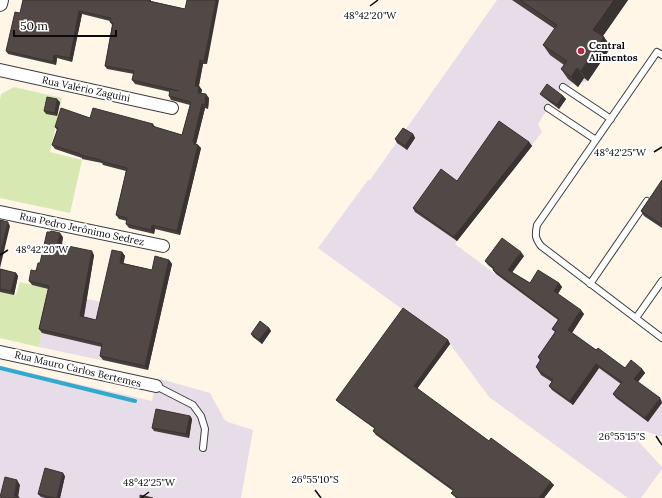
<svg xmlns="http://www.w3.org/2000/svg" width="662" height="498" font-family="Lora,serif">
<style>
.industrial{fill:#e6dde9}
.green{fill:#d7e8b2}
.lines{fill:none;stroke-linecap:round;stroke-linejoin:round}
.stream{stroke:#33a8cd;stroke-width:4}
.service-casing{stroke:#3d3d3d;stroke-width:8}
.minor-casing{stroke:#3d3d3d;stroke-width:14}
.tertiary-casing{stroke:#3d3d3d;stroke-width:16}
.service{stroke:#fff;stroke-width:6}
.minor{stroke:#fff;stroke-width:12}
.tertiary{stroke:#fff;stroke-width:14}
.wall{fill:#473f3c}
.shaded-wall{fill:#393331}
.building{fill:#524946;stroke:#393331}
.ticks{fill:none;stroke:#0a0a0a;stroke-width:1.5}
.poi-dot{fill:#b82342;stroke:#fff;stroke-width:1.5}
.labels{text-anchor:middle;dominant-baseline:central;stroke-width:4;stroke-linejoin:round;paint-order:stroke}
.poi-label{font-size:10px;font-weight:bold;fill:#0a0a0a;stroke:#fff;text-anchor:start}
.street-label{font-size:10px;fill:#0a0a0a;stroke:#fff}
.ticks-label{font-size:10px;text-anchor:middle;fill:#0a0a0a;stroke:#fff;stroke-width:4;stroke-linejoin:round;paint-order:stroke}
</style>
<rect width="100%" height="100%" fill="#fff6e7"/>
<path class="industrial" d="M497 0H628L600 39 611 47 588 81 581 83 578 87 572 82 568 88 563 87 558 94 566 99 559 109 551 103 538 124 542 132 455 244 662 398V437L645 431 638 441 662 467V469L641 498H628L489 397 450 344 318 248 368 180H370Z
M51 291 160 315 148 370 39 347Z
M0 366 152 401 157 378 210 393 224 419 228 422 253 430 241 498H0Z"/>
<path class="green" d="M14 87 62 98 50 152 82 160 70 213 0 198V100L1 94Z
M20 282 51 290 39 347 0 338V292L16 295Z"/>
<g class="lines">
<path class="stream" d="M0 368 135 401"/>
<g class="service-casing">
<path id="service" d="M662 55 657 52 537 225C535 235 535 238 541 246L662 338
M563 87 611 119
M548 108 596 140
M590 284 647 201
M636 318 662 281
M156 386 193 405 201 416 205 429 203 448"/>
</g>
<g class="minor-casing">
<path id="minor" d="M0 70 172 108
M0 212 163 246
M0 352 156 386"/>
</g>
<g class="tertiary-casing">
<path id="tertiary" d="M0 4 1 0"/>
</g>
<use href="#service" class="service"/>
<use href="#minor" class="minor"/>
<use href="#tertiary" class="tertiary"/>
</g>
<path class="wall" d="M23 0H151V1L185 9 207 64H203L199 86 202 90 201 94 209 98 208 109 205 108 196 144 198 145 201 148 180 235 155 229 154 234 129 228 126 224 127 221 119 219 116 215 126 171 103 165 102 163 82 159V158L55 149 52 145 57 130 55 127 90 118 153 124 155 127 182 135 190 105 171 100 169 96 170 92 135 84 132 80 134 74 107 69 105 66 112 25 110 22V21L82 14 72 62 57 58 56 65 8 54 6 51 20 13Z
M512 0H628L603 36 611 47 588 81 584 78 578 87 568 79 561 69 564 65 550 55 543 45 555 29Z
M540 94 563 96 566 99 559 109 543 97Z
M60 102 57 116 46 114 44 111Z
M413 134 415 138 407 150 397 143 395 139Z
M529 142 532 146 457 241 415 212 413 208 457 181Z
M662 180V228L644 216 641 211Z
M63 237 62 244 94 255 84 317 96 320 122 252 125 256 123 263 152 270 169 260 172 264 148 370 103 360 100 356 102 347 42 333 39 329 48 289 32 285 29 281 40 263Z
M524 256 512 272 530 283H559L562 287 558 294 584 314 572 333 596 350 625 368 642 369 645 373 638 382 648 422 616 398 613 394 621 384 599 368 573 405 552 390 549 386 552 382 541 375 536 367 540 361 538 357 555 332 552 329 558 320 496 274 493 270V269L488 265 485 261Z
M0 269 16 273 18 276 14 295 0 292Z
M269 328 271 331 262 344 253 337 251 334Z
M448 340 450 344 417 389 489 441 554 485 544 498H456L451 493 453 491 376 435 373 431 375 429 339 403 336 400Z
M190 416 192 419 189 438 154 431 152 428Z
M65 476 60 498H45L41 497 38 494Z"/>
<path class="shaded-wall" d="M216 0H219L207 64 204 61Z
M614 0H628L600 40 593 30Z
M79 11 82 14 72 62 70 58Z
M604 37 611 47 588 81 581 71Z
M54 55 57 58 56 65 53 62Z
M200 60 203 64 198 89 195 86Z
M577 68 584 78 578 87 571 77Z
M199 86 202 90 200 97 198 93Z
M206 94 209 98 208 109 205 105Z
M563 96 566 99 559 109 557 105Z
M57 99 60 102 57 116 55 113Z
M202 104 205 108 196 144H194L193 142Z
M413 134 415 138 407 150 405 146Z
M529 142 532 146 457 241 454 237Z
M198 145 201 148 180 235 177 231Z
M8 222 10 226 0 268V254Z
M152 225 155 229 154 234 151 230Z
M60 233 63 237 61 247 58 243Z
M92 251 94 255 83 320 80 316Z
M122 252 125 256 123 266 120 263Z
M521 252 524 256 511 274 508 270Z
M169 260 172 264 148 370 145 366Z
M16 273 18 276 14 295 11 291Z
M559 283 562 287 557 295 554 291Z
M581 310 584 314 571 334 568 330Z
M269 328 271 331 262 344 259 340Z
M448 340 450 344 416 390 414 386Z
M596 364 599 368 573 405 570 401Z
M642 369 645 373 637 383 634 379Z
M660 398 662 402V403L648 422 645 418Z
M190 416 192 419 189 438 186 434Z
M63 473 65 476 60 498H57Z
M17 480 20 485 18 498 14 496Z
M551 482 554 485 544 498H539Z"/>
<path class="building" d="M23 0H148V1L185 9 187 0H216L204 61 200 60 195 86H199L198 93 206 94 205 105 202 104 193 142H195L194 144 198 145 177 231 152 225 151 230 126 224 127 218 116 215 127 168 100 161 101 160 80 155V154L52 145 58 128 55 127 61 108 90 118 93 108 153 124 152 126 182 135 191 102 169 96 170 89 179 91 132 80 134 71 105 66 113 23 110 22 111 18 79 11 70 58 54 55 53 62 6 51 15 12 20 13Z
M520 0H614L593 30 604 37 581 71 577 68 571 77 561 69 567 61 543 45 557 25Z
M547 84 563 96 557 105 540 94Z
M47 97 57 99 55 113 44 111Z
M499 121 529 142 454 237 413 208 441 169 457 181Z
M403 128 413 134 405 146 395 139Z
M662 180V225L641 211Z
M0 220 8 222 0 254Z
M51 231 60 233 58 243 69 246H68L92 251 80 316 96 320 112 250 122 252 120 263 152 270 155 256 169 260 145 366 100 356 102 344 39 329 49 286 29 281 31 270 36 271 38 263H40L47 232H50Z
M502 238 521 252 508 270 530 283 538 270 559 283 554 291 581 310 568 330 596 350 598 348 625 368 631 360 642 369 634 379 660 398 645 418 613 394 622 382 596 364 570 401 549 386 553 380 538 370 539 369 536 367 541 359 538 357 556 331 552 329 559 319 493 270 494 268 485 261Z
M0 269 16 273 11 291 0 289Z
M403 308 448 340 414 386 489 441 491 438 551 482 539 498H458L451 493 454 490 373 431 375 428 336 400Z
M260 321 269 328 259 340 251 334Z
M156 409 190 416 186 434 152 428Z
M45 468 63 473 57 498H55L38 494Z
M5 477 17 480 14 496 19 497V498H3L0 497Z
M140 495 153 498H140Z"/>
<path class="ticks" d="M370 6 378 0M654 152 662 147M0 255 8 250M656 436 662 445M315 490 321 498M141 498 149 492"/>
<circle class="poi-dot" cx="581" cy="51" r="4"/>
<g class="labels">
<g class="poi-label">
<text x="589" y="45">Central<tspan x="589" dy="12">Alimentos</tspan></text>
</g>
<g class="street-label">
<text transform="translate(86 89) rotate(12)">Rua Valério Zaguini</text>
<text transform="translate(82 229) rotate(12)">Rua Pedro Jerônimo Sedrez</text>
<text transform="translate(78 369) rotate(13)">Rua Mauro Carlos Bertemes</text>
</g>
</g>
<g class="ticks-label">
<text x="370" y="19">48°42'20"W</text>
<text x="620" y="156">48°42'25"W</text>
<text x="42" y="253">48°42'20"W</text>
<text x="622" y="440">26°55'15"S</text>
<text x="315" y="483">26°55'10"S</text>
<text x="149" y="486">48°42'25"W</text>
</g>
<path d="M14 30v6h102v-6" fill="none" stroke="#0a0a0a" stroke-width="2"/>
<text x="20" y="30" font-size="12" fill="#0a0a0a" stroke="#ffffff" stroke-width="3" paint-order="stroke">50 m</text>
</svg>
